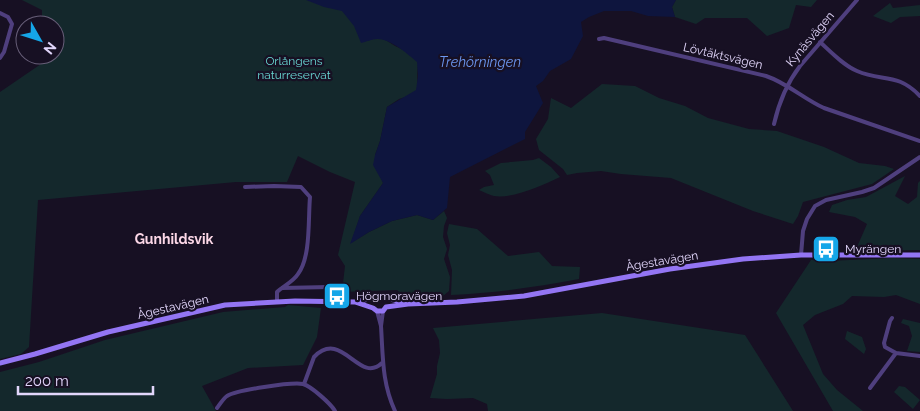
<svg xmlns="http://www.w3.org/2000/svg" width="920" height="411" font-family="Raleway,sans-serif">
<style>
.green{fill:#14282c}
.water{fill:#0e153e}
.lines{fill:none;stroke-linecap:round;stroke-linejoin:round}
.street{stroke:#4f3f7e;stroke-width:4}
.secondary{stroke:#9375f3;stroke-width:5}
.labels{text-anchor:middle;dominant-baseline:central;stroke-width:4.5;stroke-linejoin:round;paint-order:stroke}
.street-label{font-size:12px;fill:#e2d6fb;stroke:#171023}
.park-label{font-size:12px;fill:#68d5d1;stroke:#171023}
.poi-label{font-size:12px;fill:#e2d6fb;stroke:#171023;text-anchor:start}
.water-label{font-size:14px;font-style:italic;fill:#6d98f2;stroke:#171023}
.neighbourhood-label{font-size:14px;font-weight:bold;fill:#fcd7e7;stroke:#171023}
</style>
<rect width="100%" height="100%" fill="#171023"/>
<path class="green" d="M22 0H317L336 5 375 39H384L395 46 406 51 419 61C417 65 417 84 418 89L412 95 399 99 387 107 380 141 375 155 383 183 360 216 351 243 369 232 392 221 417 215 433 220 444 211 447 218 444 226 443 237 447 249 444 259 450 277 449 291 443 296 403 295 397 290 342 292 345 266 338 255 355 182 330 172 298 156 287 182H236L38 200 29 347 21 354 0 359V92L41 64V55H55V25H42V10Z
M676 0H817L811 7 796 5 789 28 767 36 747 18H705L696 24 675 17 672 7Z
M890 3 893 8 920 5V16L900 17 891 23 873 16Z
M602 84 635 86 659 98 685 106 708 118 749 129 777 131 824 147 859 163 885 166 894 169 872 184 803 202 798 216 793 224 753 211 671 178 621 174 601 171 577 173 567 175 563 169 539 150 536 139 548 119 551 98 571 108Z
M539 158 551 167 560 177C543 185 513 199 494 196 490 195 484 192 479 190L484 187 494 185 490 175 485 171 501 163 533 160Z
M905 176 895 196 908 204 917 197 918 183 920 181V250L869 251 857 247 867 224 855 217 829 212 832 205 847 200 866 197Z
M449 224 477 229 508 256 539 252 552 266 580 267 579 279C536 287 494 293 451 295L452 270 448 255 450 245 447 233Z
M892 258 920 259V304L896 295 884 297 852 296 843 304 815 315 803 325 823 374 837 390 863 411H833L776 313 811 260 828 261Z
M288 305 321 308 317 337 303 365 248 368 202 386 216 411H0V372L39 362 105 340 223 312 285 307Z
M602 313 745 335 793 411H488L487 404 473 398 447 399 430 398 437 374V366L440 353 439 340 433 328Z
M903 319 920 323V352L907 351 912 336 909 326 901 323Z
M847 331 862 337 866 349 864 354 845 339Z
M899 386 905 387 920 400 913 409 894 392Z"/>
<path class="water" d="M306 0H676L672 7 675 17 648 16 631 11H604L589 17 581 22 583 36 571 59 550 71 543 81 536 86 543 103 525 132V139L450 177 447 208 433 220 417 215 392 221 369 232 350 244 360 216 383 183 373 165 375 155 380 141 387 107 416 90 418 76 417 62C408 54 389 38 377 39 372 39 366 42 361 43L354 26 342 11 324 7Z"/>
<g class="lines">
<path class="street" d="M0 13 8 17 12 24 4 52 0 58
M599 39 604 38 766 76C787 83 804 99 824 108L920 141
M820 42C831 52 843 65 857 71 882 82 897 72 920 96
M774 124C779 102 787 83 800 66L857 0
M245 187 274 186 301 187 310 197C308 219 311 257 298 274 293 282 283 286 277 292V301
M801 255 803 231 807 219 815 206 826 200 862 192 874 188 920 157
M282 288 329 287
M377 311 381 326 383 311
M892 318 890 321 884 343 885 347 896 353
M381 326C383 357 382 383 395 411
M304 384 314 357C342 328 359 385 382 363
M870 388 896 353 920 356
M217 408C220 404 223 399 227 396 237 390 291 382 303 384 311 386 331 404 335 411"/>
<path class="secondary" d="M355 302 373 308 377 311H383L386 307 408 304 457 302 524 296 670 269 743 259 801 255H920
M0 363 35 354 108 332 225 305 295 301 355 302 373 298 378 295 404 303"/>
</g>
<defs>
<g id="bus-square" transform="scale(1.4375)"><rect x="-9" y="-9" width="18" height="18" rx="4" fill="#15a6e8" stroke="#171023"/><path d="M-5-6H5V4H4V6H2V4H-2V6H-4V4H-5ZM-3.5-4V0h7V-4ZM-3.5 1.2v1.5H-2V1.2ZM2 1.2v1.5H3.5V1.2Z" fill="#fff"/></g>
</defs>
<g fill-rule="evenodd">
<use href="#bus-square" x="826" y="249"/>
<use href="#bus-square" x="337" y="296"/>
</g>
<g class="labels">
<g class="street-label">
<text transform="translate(810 39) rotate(-50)">Kynäsvägen</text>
<text transform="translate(723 56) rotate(13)">Lövtäktsvägen</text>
<text transform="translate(662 261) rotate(-9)">Ågestavägen</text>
<text transform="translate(173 307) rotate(-13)">Ågestavägen</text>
</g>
<g class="park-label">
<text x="294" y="61">Orlångens<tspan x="294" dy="14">naturreservat</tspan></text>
</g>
<g class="poi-label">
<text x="845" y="249">Myrängen</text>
<text x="356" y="296">Högmoravägen</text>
</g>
<g class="water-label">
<text x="480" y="62">Trehörningen</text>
</g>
<g class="neighbourhood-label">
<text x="174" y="239">Gunhildsvik</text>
</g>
</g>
<g transform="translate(40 40) rotate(129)"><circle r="24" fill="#171023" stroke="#685f79"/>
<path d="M0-4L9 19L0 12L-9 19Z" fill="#15a6e8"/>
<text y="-8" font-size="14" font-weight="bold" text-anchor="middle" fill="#e2d6fb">N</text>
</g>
<path d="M18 386v8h135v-8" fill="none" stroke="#e2d6fb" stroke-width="2.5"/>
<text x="25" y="386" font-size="15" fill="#e2d6fb" stroke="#171023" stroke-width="4" paint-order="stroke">200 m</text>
</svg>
